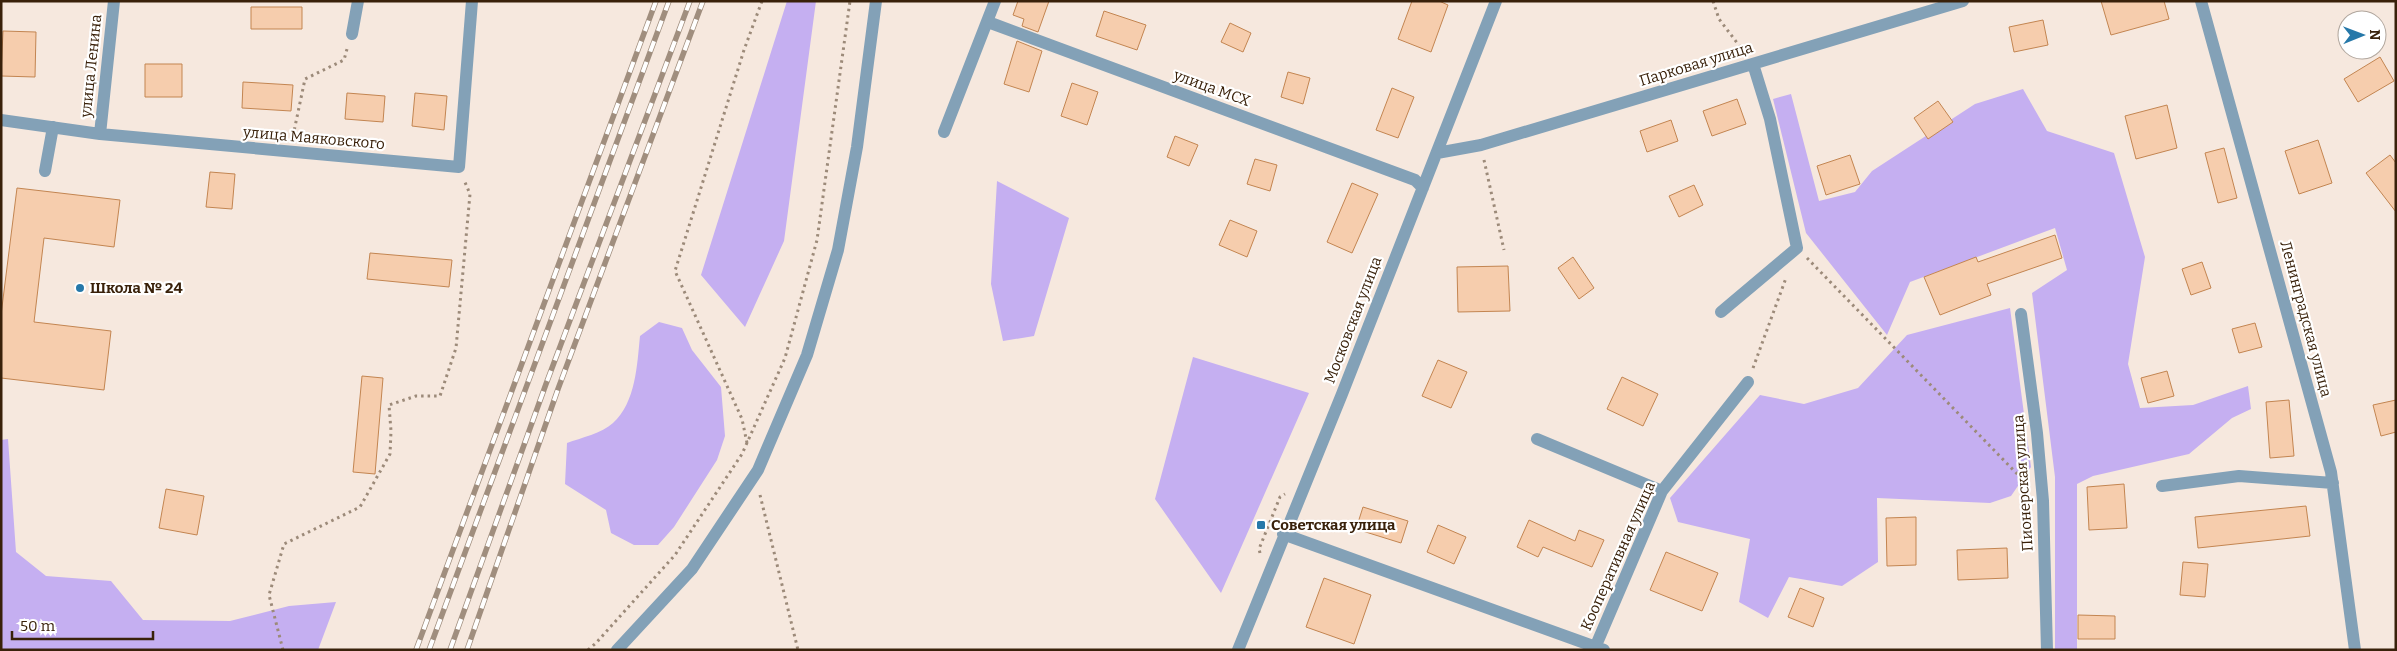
<svg xmlns="http://www.w3.org/2000/svg" width="2397" height="651" font-family="Bitter,serif">
<style>
.forest{fill:#c5aff1}
.building{fill:#f6cdad;stroke:#c38551}
.lines{fill:none;stroke-linecap:round;stroke-linejoin:round}
.path{stroke:#9c8a79;stroke-width:3;stroke-dasharray:2.5 4;stroke-linecap:butt}
.minor{stroke:#83a1b7;stroke-width:12}
.rail-casing{stroke:#a08e7e;stroke-width:5.5}
.rail{stroke:#fff;stroke-width:4;stroke-dasharray:11;stroke-linecap:butt}
.poi-dot{fill:#2678a9;stroke:#fff;stroke-width:2}
.labels{text-anchor:middle;dominant-baseline:central;stroke-width:4.5;stroke-linejoin:round;paint-order:stroke}
.street-label{font-size:15px;fill:#39210a;stroke:#fff}
.poi-label{font-size:15px;font-weight:bold;fill:#39210a;stroke:#fff;text-anchor:start}
</style>
<rect width="100%" height="100%" fill="#f6e8de"/>
<path class="forest" d="M787 1H816L784 241 745 327 701 275Z
M2023 89 2047 131 2114 153 2145 257 2128 364 2140 408 2193 405 2248 386 2251 409 2232 418 2189 454 2093 476 2077 484V650H2055V477L2032 293 2067 270 2055 228 1910 282 1887 335 1806 233 1773 99 1791 94 1819 201 1855 192 1872 171 1975 104Z
M997 181 1069 218 1034 336 1003 341 991 284Z
M2010 308 2031 467 2011 496 1990 503 1877 498 1878 562 1842 586 1789 577 1768 618 1739 602 1750 539 1678 522 1670 498 1760 395 1804 404 1858 388 1907 335Z
M659 322 682 328 692 350 721 387 725 436 717 460 674 527 658 545H634L611 533 606 510 565 484 567 443C581 438 602 433 613 423 636 402 637 365 640 336Z
M1193 357 1309 393 1221 593 1155 499Z
M8 439 16 552 46 576 111 581 143 620 230 621 289 606 336 602 318 650H1V440Z"/>
<path class="building" d="M1018 1H1049L1038 32 1022 26 1024 19 1013 15Z
M1412 1H1439L1448 5 1431 52 1398 39Z
M2101 1H2164L2169 19 2111 35Z
M251 7H302V29H251Z
M1104 11 1146 25 1137 50 1096 36Z
M2043 20 2048 45 2014 52 2009 27Z
M1230 23 1251 33 1243 52 1221 42Z
M3 31 36 32 35 77 1 76Z
M1017 41 1042 51 1029 92 1004 84Z
M2380 57 2394 81 2358 102 2344 79Z
M145 64H182V97H145Z
M1288 72 1310 78 1303 104 1281 97Z
M243 82 293 85 291 111 242 108Z
M1072 83 1098 92 1087 125 1061 116Z
M1392 88 1414 97 1398 138 1376 130Z
M347 93 385 96 383 122 345 119Z
M415 93 447 96 444 130 412 126Z
M1737 99 1746 124 1712 136 1703 111Z
M1938 101 1953 122 1928 139 1914 118Z
M2167 105 2177 148 2136 159 2125 116Z
M1671 120 1678 141 1647 152 1640 131Z
M1175 136 1198 145 1189 166 1167 157Z
M2318 140 2332 183 2299 194 2285 151Z
M2224 148 2237 198 2218 203 2205 153Z
M1850 155 1860 184 1826 195 1817 166Z
M2390 155 2396 163V212L2366 173Z
M1255 159 1277 165 1270 191 1247 184Z
M210 172 235 174 232 209 206 207Z
M1352 183 1378 194 1352 253 1327 242Z
M1694 185 1703 205 1679 217 1669 196Z
M17 188 120 200 114 247 44 238 34 322 111 331 104 390 1 378V315Z
M1230 220 1257 231 1247 257 1219 245Z
M2055 235 2062 258 1987 284 1991 295 1940 315 1924 277 1976 257 1978 262Z
M370 253 452 260 449 287 367 279Z
M1573 257 1594 288 1579 299 1558 268Z
M2202 262 2211 288 2191 295 2182 269Z
M1508 266 1510 311 1458 312 1457 267Z
M2255 323 2262 347 2239 353 2232 329Z
M1438 360 1467 372 1451 408 1422 396Z
M2167 371 2174 396 2148 403 2141 378Z
M362 376 383 378 375 474 353 472Z
M1622 377 1658 394 1643 426 1607 409Z
M2289 400 2294 456 2270 458 2266 402Z
M2396 400V432L2381 436 2373 405Z
M2124 484 2127 528 2089 530 2087 487Z
M166 489 204 496 197 535 159 528Z
M2306 506 2310 536 2198 548 2195 517Z
M1363 507 1408 521 1401 543 1356 529Z
M1916 517V565L1887 566 1886 518Z
M1529 520 1575 541 1579 530 1604 540 1592 567 1543 547 1538 557 1517 547Z
M1438 525 1466 537 1454 564 1427 552Z
M2007 548 2008 578 1958 580 1957 550Z
M1666 552 1718 573 1702 611 1650 590Z
M2183 562 2208 564 2205 597 2180 595Z
M1324 578 1371 595 1354 644 1306 627Z
M1800 588 1824 598 1813 627 1788 617Z
M2078 615 2115 616V639H2078Z"/>
<g class="lines">
<path class="path" d="M1713 1 1719 19 1744 52
M293 136 305 79 344 60 347 49
M1484 160 1504 250
M1807 258 2026 483
M1753 368 1786 278
M747 443 742 419 675 271 744 50 762 1
M760 495 798 650
M1260 553 1259 549 1280 497 1285 494
M283 650 269 595 284 544 360 507 390 454 391 431 389 405 416 396H440L456 348 470 194 464 180
M588 650 596 643 675 555 742 454 785 358 817 240 850 1"/>
<path class="minor" d="M2201 1 2331 472 2355 650
M988 22 1415 180 1423 188
M352 34 358 1
M1 120 100 134 459 167 472 1
M944 132 995 1
M100 134 114 1
M1437 153 1481 145 1963 1
M45 171 53 127
M1721 312 1797 248 1770 119 1753 64
M2021 314 2037 433 2043 501 2047 650
M1537 439 1662 491
M2162 486 2239 476 2333 483
M1283 534 1604 650
M617 650 692 569 758 470 807 355 838 250 857 147 876 1
M1238 650 1342 394 1496 1
M1594 650 1662 491 1748 382"/>
<g class="rail-casing">
<path id="rail" d="M416 650 656 1
M429 650 669 1
M450 650 546 384 690 1
M467 650 558 389 703 1"/>
</g>
<use href="#rail" class="rail"/>
</g>
<g class="poi-dot">
<circle cx="80" cy="288" r="5"/>
<rect x="1256" y="520" width="10" height="10" rx="2.5"/>
</g>
<g class="labels">
<g class="street-label">
<text transform="translate(1696 64) rotate(-17)">Парковая улица</text>
<text transform="translate(91 66) rotate(-84)">улица Ленина</text>
<text transform="translate(1212 88) rotate(20)">улица МСХ</text>
<text transform="translate(314 138) rotate(5)">улица Маяковского</text>
<text transform="translate(2306 319) rotate(75)">Ленинградская улица</text>
<text transform="translate(1353 320) rotate(-69)">Московская улица</text>
<text transform="translate(2023 483) rotate(-94)">Пионерская улица</text>
<text transform="translate(1618 556) rotate(-66)">Кооперативная улица</text>
</g>
<g class="poi-label">
<text x="90" y="288">Школа № 24</text>
<text x="1271" y="525">Советская улица</text>
</g>
</g>
<rect width="2397" height="651" fill="none" stroke="#39210a" stroke-width="5"/>
<g transform="translate(2362 35) rotate(89)"><circle r="24" fill="#ffffff" stroke="#b0a69d"/>
<path d="M0-4L9 19L0 12L-9 19Z" fill="#2678a9"/>
<text y="-8" font-size="14" font-weight="bold" text-anchor="middle" fill="#39210a">N</text>
</g>
<path d="M12 631v8h141v-8" fill="none" stroke="#39210a" stroke-width="2.5"/>
<text x="20" y="631" font-size="15" fill="#39210a" stroke="#ffffff" stroke-width="4" paint-order="stroke">50 m</text>
</svg>
